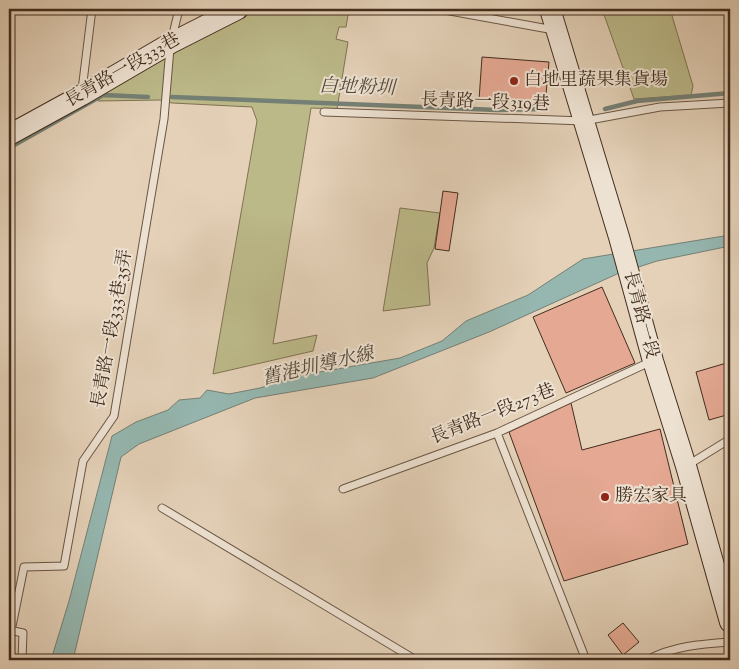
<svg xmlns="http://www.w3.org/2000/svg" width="739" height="669" font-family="'Sorts Mill Goudy','Noto Serif TC',serif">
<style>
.green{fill:#bcb989;stroke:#7f7353}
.water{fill:#95b7b0;stroke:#748075}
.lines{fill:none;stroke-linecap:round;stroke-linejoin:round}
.stream{stroke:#748075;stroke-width:4.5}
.building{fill:#e5a993;stroke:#422d1d}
.lane-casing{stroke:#6a5644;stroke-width:9}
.secondary-casing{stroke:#422d1d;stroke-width:22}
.lane{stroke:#ede1d1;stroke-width:7}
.secondary{stroke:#ede1d1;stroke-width:20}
.poi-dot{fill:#8f2418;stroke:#ede1d1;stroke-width:2}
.labels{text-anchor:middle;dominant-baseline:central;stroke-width:4;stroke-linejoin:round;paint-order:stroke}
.street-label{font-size:18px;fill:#422d1d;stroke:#ede1d1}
.poi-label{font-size:18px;fill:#422d1d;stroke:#ede1d1;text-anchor:start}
.water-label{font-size:19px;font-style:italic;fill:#53493a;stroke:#ede1d1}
</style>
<rect width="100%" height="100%" fill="#e4d1b8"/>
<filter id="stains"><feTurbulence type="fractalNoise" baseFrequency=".004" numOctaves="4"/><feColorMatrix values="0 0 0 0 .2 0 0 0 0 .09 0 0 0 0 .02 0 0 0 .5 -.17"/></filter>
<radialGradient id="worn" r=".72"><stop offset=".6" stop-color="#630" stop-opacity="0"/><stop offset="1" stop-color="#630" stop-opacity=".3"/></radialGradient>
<path class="green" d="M254 9H349L346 27H339L336 39 348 42 337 109 311 108 273 344 317 335 313 351 213 374 257 121 252 107 172 103 160 100 98 101 107 88Z
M602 9H670L693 86 691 95 634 99Z
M400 208 440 213 434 248 427 263 430 305 383 311Z"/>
<path class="water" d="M730 235V246L657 261 617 274 489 332 373 378 255 398 139 444 121 457 73 660H51L69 601 112 436 136 422 168 410 179 400 200 398 207 390 229 394 260 388 297 376 400 358 442 341 466 321 528 295 583 259Z"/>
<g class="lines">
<path class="stream" d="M172 97 497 110 540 109
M605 109 637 101 730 93
M9 148 103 95 148 97"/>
</g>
<path class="building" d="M482 57 549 62 545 105 479 100Z
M443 191 458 193 449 251 435 249Z
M602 287 635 363 566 393 533 317Z
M730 362V414L709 420 696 372Z
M571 403 582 450 660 429 688 544 564 581 509 432Z
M623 623 639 642 623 655 608 635Z"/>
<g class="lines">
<g class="lane-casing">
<path id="lane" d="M439 9 554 30
M172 38 179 9
M82 90 92 9
M324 112 584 121 660 107 730 103
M497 433 586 660
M688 465 730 439
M343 489 497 433 652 361
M162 508 416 660
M9 630 23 633 22 660
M11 631 24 567 64 566 83 461 114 416 164 119 170 48
M647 660C673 646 701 644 730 642"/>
</g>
<g class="secondary-casing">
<path id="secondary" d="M550 9 619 237 653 361 686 466 730 622
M9 135 82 95 171 43 238 9"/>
</g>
<use href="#lane" class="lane"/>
<use href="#secondary" class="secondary"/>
</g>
<g class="poi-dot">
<circle cx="514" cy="81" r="5"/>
<circle cx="605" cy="497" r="5"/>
</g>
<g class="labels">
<g class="street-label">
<text transform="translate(123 71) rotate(-30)">長青路一段333巷</text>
<text transform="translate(485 103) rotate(2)">長青路一段319巷</text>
<text transform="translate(640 315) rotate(75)">長青路一段</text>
<text transform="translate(113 329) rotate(-80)">長青路一段333巷35弄</text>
<text transform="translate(493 415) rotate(-22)">長青路一段273巷</text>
</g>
<g class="poi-label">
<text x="524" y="81">白地里蔬果集貨場</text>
<text x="615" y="497">勝宏家具</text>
</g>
<g class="water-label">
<text transform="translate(357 88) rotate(2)">白地粉圳</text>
<text transform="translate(318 367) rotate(-13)">舊港圳導水線</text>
</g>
</g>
<rect width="739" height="669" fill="none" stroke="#e4d1b8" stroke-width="30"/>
<rect x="10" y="10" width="719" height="649" fill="none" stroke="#422d1d" stroke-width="2.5"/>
<rect x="15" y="15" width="709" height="639" fill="none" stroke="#422d1d"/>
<rect width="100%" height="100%" filter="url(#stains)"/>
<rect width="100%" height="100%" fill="url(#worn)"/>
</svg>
